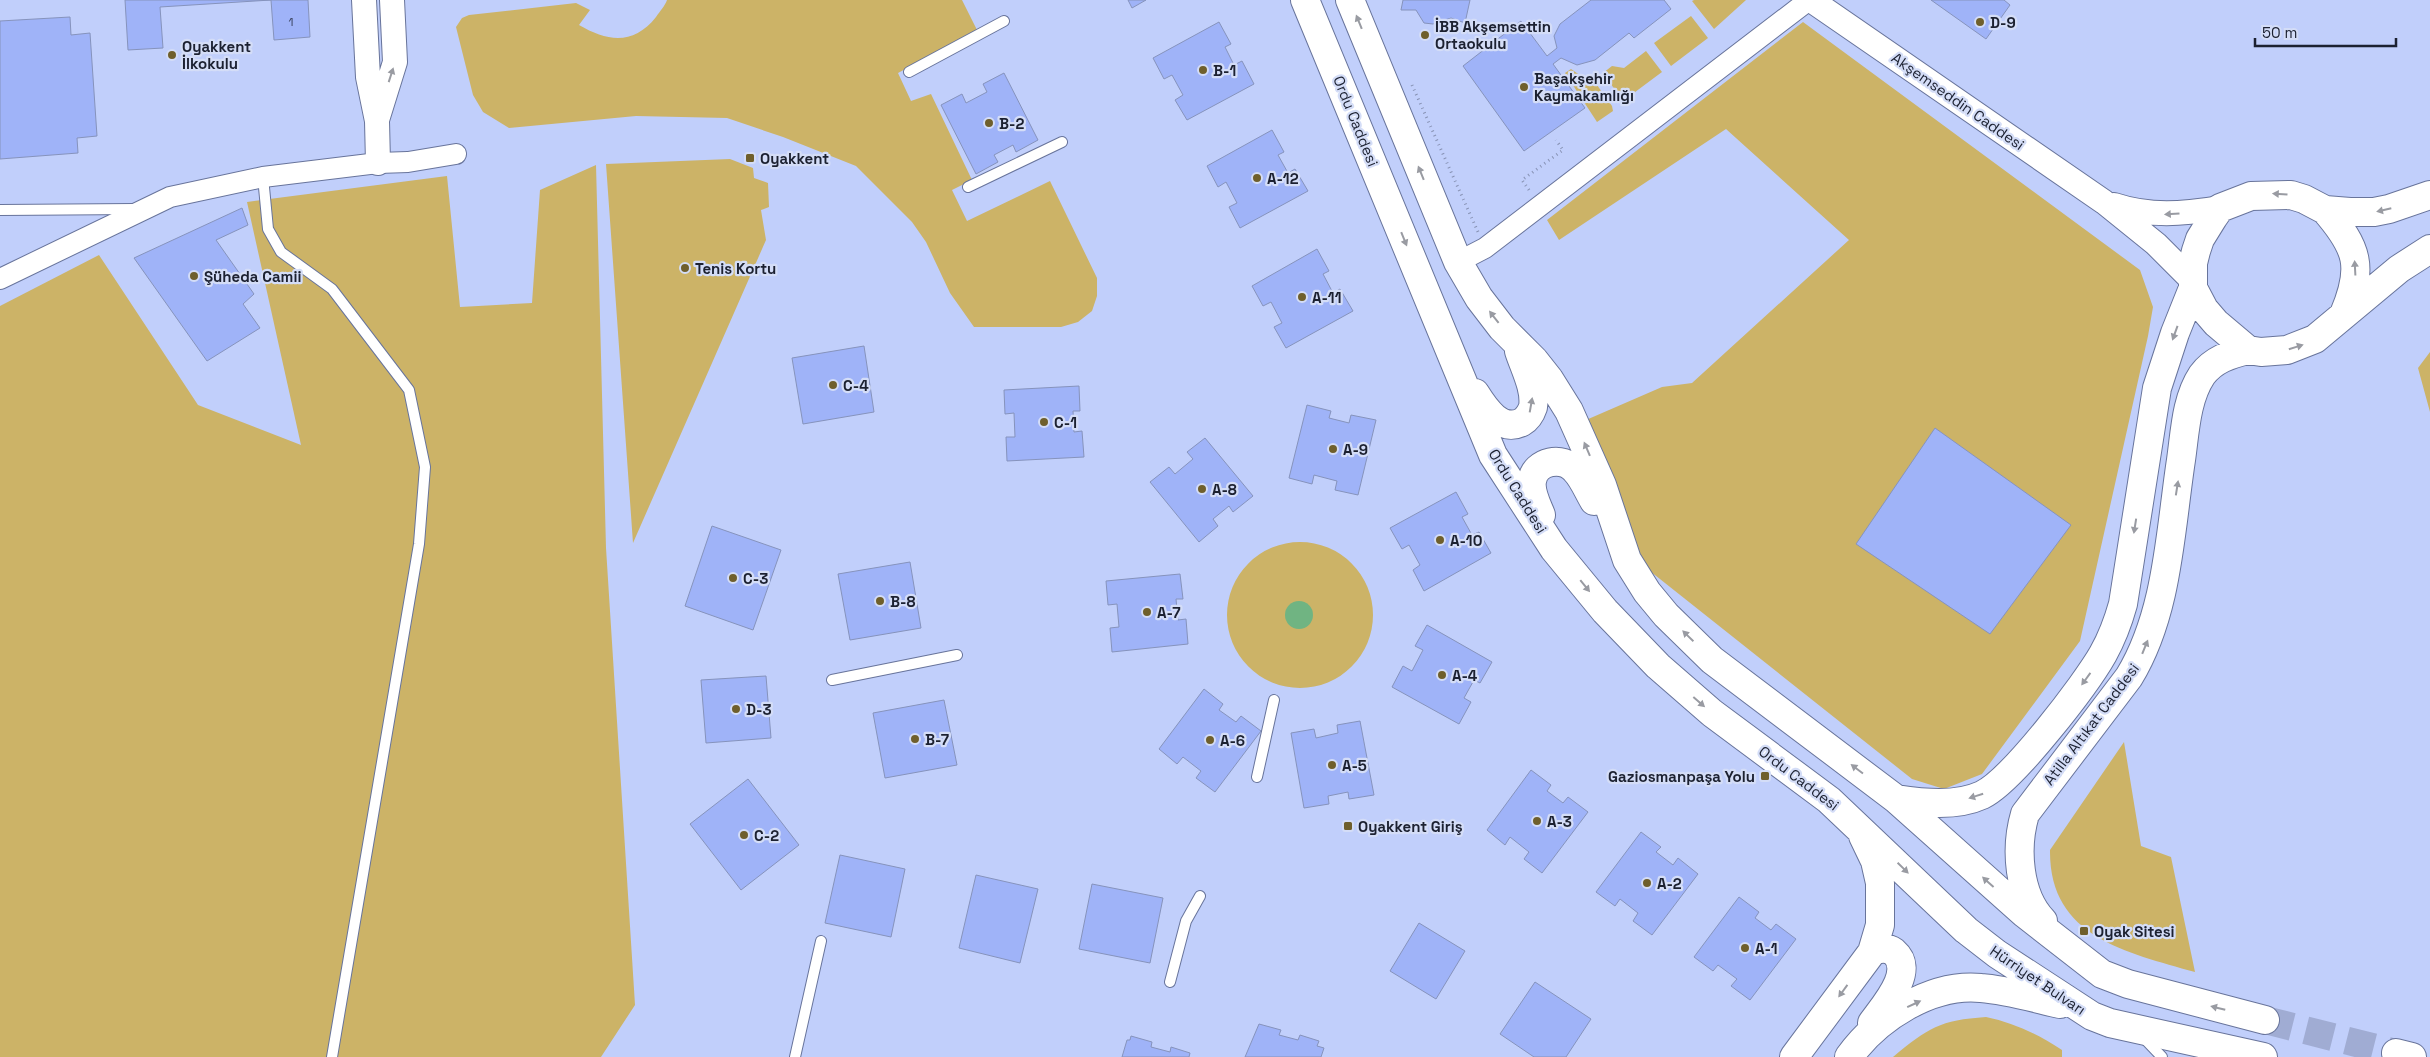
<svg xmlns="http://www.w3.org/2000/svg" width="2430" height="1057" font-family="'Space Grotesk',sans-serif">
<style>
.green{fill:#ccb367}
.water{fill:#70b482}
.building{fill:#9fb3f8;stroke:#8693bc}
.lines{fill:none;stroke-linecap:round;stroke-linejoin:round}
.primary-tunnel{stroke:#a0acd3;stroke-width:28;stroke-dasharray:28 14;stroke-linecap:butt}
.service-casing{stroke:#68749b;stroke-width:12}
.minor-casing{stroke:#68749b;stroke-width:22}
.tertiary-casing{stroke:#68749b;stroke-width:26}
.primary-casing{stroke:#68749b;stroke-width:30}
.path{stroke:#8893b5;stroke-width:3;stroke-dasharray:1 4;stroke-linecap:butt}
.service{stroke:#fff;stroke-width:10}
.minor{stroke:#fff;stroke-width:20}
.tertiary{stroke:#fff;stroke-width:24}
.primary{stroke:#fff;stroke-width:28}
.oneway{fill:#999ba2}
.poi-dot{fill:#6f5f2c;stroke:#d4ddf7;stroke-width:2}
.labels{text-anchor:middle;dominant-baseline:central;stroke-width:4.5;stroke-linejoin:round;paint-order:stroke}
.number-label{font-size:12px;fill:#3d4663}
.poi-label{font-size:15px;font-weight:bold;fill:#1c2131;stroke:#d4ddf7;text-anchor:start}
.street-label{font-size:15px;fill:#1c2131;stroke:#d4ddf7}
</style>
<rect width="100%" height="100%" fill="#c1cffb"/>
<path class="green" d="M667 0H962L977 30 898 73 911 101 931 94 972 180 952 190 967 221 1050 181 1097 278V296L1092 311 1078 322 1061 327H974L950 293 926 242 912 222 856 166 783 137 727 118 636 116 509 128 483 112 473 95 456 27 462 18 469 15 576 3 590 10 579 25C608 42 634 45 656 17 660 11 665 6 667 0Z
M1694 0H1746L1714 29 1692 1Z
M1691 16 1708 38 1671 66 1654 43Z
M1803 22 2140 270 2153 307 2148 336 2080 641 1982 774 1944 789 1912 779 1636 560 1586 420 1662 387 1692 383 1849 240 1726 129 1559 240 1547 220Z
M1646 51 1662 72 1623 101 1603 73 1612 66 1624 68Z
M1571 69 1584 78H1592L1612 106 1613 111 1597 122 1565 73Z
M730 159 753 168 754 178 768 183 769 207 761 210 766 240 633 543 606 164Z
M596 165 606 548 635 1005 601 1057H0V306L99 255 198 405 301 445 247 202 447 176 460 307 532 303 540 190Z
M2430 352V412L2418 368Z
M1227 615a73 73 0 1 1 146 0a73 73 0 1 1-146 0Z
M2124 742 2141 846 2171 857 2195 972C2126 952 2049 937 2050 850Z
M1986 1017C2014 1023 2038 1034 2062 1050V1057H1893C1928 1028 1940 1020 1986 1017Z"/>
<path class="water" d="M1285 615a14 14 0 1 1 28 0a14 14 0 1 1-28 0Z"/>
<path class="building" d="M125 0H308L310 37 274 40 271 0 160 7 163 48 128 50Z
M1128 0H1146L1132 8Z
M1403 0H1470L1465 23 1451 18 1433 24 1424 23 1416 10H1401Z
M1591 0H1664L1671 9 1634 38 1629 33 1595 60 1577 65 1561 58 1553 64 1585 108 1524 151 1463 66 1521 21 1547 56 1557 48 1554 36 1560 24Z
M1931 0H2004L2010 5 1986 39Z
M70 17 71 35 90 33 97 136 77 138 78 153 0 159V21Z
M1219 22 1231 44 1225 47 1234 65 1242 61 1254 84 1187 120 1175 100 1183 95 1172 75 1164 79 1153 58Z
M1004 73 1038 140 1016 152 1013 145 994 155 998 162 976 174 941 105 962 94 966 103 987 92 983 84Z
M1272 130 1284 152 1278 155 1288 173 1295 169 1308 191 1240 228 1229 207 1237 203 1226 182 1218 187 1207 166Z
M242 208 248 225 216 240 254 294 243 304 260 328 207 361 134 258Z
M1317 249 1329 271 1323 274 1333 293 1340 289 1353 311 1286 348 1274 327 1282 323 1271 302 1263 306 1252 286Z
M864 346 874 412 803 424 792 358Z
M1079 386 1080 411H1073L1074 432 1082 431 1084 457 1007 461 1006 437H1015L1014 413 1005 414 1004 390Z
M1307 405 1331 411 1329 418 1349 423 1351 415 1376 420 1358 495 1335 490 1337 481 1314 475 1312 484 1289 478Z
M1935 428 2071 525 1990 634 1856 544Z
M1205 438 1253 496 1233 512 1229 506 1213 519 1218 526 1199 542 1150 482 1169 467 1175 474 1193 459 1187 452Z
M1456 492 1468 514 1462 517 1472 535 1479 532 1491 553 1424 591 1413 570 1420 565 1409 545 1402 549 1390 528Z
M712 526 781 550 753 630 685 606Z
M910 562 921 628 850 640 838 574Z
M1180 574 1183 599H1176L1178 620 1186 619 1188 644 1112 652 1110 628 1119 627 1117 604 1108 605 1106 581Z
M1427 625 1492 662 1480 683 1474 680 1464 698 1471 702 1459 724 1392 687 1403 666 1412 671 1423 650 1415 646Z
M766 676 771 738 706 743 701 680Z
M1204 689 1223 704 1219 710 1236 722 1241 716 1261 731 1215 792 1196 778 1201 771 1183 757 1177 764 1159 749Z
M944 700 957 765 885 778 873 713Z
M1360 721 1374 795 1349 799 1348 792 1328 796 1329 804 1304 808 1291 733 1314 729 1316 738 1338 733 1337 725Z
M1531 770 1551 785 1547 791 1563 803 1568 797 1588 812 1542 873 1524 859 1529 852 1510 837 1505 845 1487 830Z
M748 779 799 845 741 890 690 824Z
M1641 832 1661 847 1656 852 1673 865 1678 858 1698 874 1652 935 1633 921 1638 913 1620 899 1615 906 1596 892Z
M840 855 905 869 891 937 825 923Z
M976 875 1038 889 1020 963 959 948Z
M1092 884 1163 898 1150 963 1079 949Z
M1739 897 1759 912 1755 918 1771 930 1776 924 1796 939 1750 1000 1731 986 1737 979 1718 965 1713 971 1694 957Z
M1419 923 1465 951 1436 999 1390 971Z
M1535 982 1591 1019 1566 1057H1534L1500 1034Z
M1259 1024 1281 1030 1279 1035 1298 1040 1300 1035 1319 1041 1317 1046 1324 1048 1321 1057H1245Z
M1131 1036 1152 1042 1151 1047 1170 1052 1171 1047 1190 1053 1189 1057H1122L1127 1040H1130Z"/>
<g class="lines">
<path class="primary-tunnel" d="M2265 1020 2396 1053"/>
<g class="service-casing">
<path id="service" d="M909 72 1004 21
M263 177 268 229 281 252 332 289 409 390 425 467 419 544 332 1057
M968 187 1062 142
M0 210 135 209
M832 680 957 655
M1257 777 1274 700
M1170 982 1186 921 1200 896
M2142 1036 2162 1057
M795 1057 821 941"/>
</g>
<g class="minor-casing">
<path id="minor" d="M1458 262 1485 248 1809 0
M0 279 170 197 263 177 378 163 408 162 456 154"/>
</g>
<g class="tertiary-casing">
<path id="tertiary" d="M364 0 368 77 377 121 378 163
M1811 0 2104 202 2156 244 2192 280
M377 120 395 62 392 0
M2114 205C2150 217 2183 214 2220 208"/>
</g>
<g class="primary-casing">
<path id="primary" d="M1305 0 1493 455 1554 549 1605 611 1658 666 1712 713 1829 800 1966 930 1997 954 2092 1016 2110 1023 2263 1057
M1350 0 1458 262 1479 298 1502 328 1534 360 1549 379 1569 411 1602 485 1627 560 1647 592 1666 615 1712 660 1896 799 2025 914 2102 974 2128 984 2265 1020
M2325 210C2358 248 2364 267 2344 314
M2193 288 2204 309 2216 323 2248 350 2261 352 2287 350 2315 339 2399 269 2430 249
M1475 393C1485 409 1501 433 1522 422 1527 419 1531 413 1533 407 1536 389 1524 367 1519 351
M1541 515C1537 505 1530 492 1532 481 1535 460 1563 456 1575 470 1583 478 1588 491 1594 501
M1896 799C1923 803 1956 807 1982 795 2012 781 2086 684 2103 654 2112 638 2118 622 2123 604L2157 388 2175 333 2193 288V263L2196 251 2200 239 2213 218 2220 208 2251 196 2291 195 2304 199 2325 210 2350 212H2374L2389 209 2430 195
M2043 921C2018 895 2015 848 2025 814L2129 677C2168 613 2170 532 2181 460 2185 432 2186 399 2202 375 2213 360 2230 354 2248 350
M1872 952C1879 948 1887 947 1894 952 1916 971 1884 1006 1872 1023
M2396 1053 2412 1057
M1794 1057 1872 952 1880 925V883L1875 861 1863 836
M1849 1057C1877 1018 1931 983 1981 988 2007 990 2034 998 2060 1004"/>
</g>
<path class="path" d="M1412 85 1478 232
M1529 190 1522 180 1563 150 1556 140"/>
<use href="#service" class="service"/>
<use href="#minor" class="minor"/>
<use href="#tertiary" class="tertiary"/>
<use href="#primary" class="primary"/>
</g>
<defs><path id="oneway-solid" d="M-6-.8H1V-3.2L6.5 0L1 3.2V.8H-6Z" transform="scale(1.25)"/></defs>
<g class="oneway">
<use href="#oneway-solid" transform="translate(1359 22) rotate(-112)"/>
<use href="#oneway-solid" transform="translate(391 75) rotate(-72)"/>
<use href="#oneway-solid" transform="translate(1421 173) rotate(-112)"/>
<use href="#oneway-solid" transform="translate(2280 194) rotate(-177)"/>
<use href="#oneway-solid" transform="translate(2384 210) rotate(167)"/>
<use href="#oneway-solid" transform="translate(2172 214) rotate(176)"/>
<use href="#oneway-solid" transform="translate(1404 239) rotate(68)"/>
<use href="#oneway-solid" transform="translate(2355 268) rotate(-93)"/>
<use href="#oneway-solid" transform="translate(1494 317) rotate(-128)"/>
<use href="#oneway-solid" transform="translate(2175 333) rotate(110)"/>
<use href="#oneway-solid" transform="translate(2296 347) rotate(-17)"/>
<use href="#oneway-solid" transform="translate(1531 405) rotate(-80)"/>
<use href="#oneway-solid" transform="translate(1587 449) rotate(-113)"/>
<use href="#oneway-solid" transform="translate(2177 488) rotate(-81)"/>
<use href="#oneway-solid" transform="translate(2135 526) rotate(99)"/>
<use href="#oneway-solid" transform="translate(1585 586) rotate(51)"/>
<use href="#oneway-solid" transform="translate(1688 636) rotate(-136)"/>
<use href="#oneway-solid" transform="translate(2145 647) rotate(-68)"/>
<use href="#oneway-solid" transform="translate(2086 679) rotate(126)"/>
<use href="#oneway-solid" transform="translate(1699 702) rotate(41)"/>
<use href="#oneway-solid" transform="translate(1857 769) rotate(-143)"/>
<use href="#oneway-solid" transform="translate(1976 796) rotate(163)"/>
<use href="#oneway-solid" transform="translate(1903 868) rotate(44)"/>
<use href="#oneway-solid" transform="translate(1988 882) rotate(-138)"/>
<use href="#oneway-solid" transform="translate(1843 991) rotate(126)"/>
<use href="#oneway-solid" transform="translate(1914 1004) rotate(-25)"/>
<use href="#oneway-solid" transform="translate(2218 1008) rotate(-166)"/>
</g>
<g class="poi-dot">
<circle cx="1980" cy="22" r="5"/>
<circle cx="1425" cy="35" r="5"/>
<circle cx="172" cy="55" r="5"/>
<circle cx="1203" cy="70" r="5"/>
<circle cx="1524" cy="87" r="5"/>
<circle cx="989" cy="123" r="5"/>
<rect x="745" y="153" width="10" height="10" rx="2.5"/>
<circle cx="1257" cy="178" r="5"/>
<circle cx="685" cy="268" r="5"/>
<circle cx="194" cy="276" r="5"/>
<circle cx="1302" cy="297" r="5"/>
<circle cx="833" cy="385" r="5"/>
<circle cx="1044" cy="422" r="5"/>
<circle cx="1333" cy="449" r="5"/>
<circle cx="1202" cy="489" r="5"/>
<circle cx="1440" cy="540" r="5"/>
<circle cx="733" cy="578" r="5"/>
<circle cx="880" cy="601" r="5"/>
<circle cx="1147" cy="612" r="5"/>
<circle cx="1442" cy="675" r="5"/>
<circle cx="736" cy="709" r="5"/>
<circle cx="915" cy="739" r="5"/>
<circle cx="1210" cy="740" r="5"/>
<circle cx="1332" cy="765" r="5"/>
<rect x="1760" y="771" width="10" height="10" rx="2.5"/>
<circle cx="1537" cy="821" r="5"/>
<rect x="1343" y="821" width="10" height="10" rx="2.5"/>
<circle cx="744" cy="835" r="5"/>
<circle cx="1647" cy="883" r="5"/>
<rect x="2079" y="926" width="10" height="10" rx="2.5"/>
<circle cx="1745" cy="948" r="5"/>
</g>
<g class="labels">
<g class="number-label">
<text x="291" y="22">1</text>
</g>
<g class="poi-label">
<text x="1990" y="22">D-9</text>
<text x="1435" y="26">İBB Akşemsettin<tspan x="1435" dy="17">Ortaokulu</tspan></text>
<text x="182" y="46">Oyakkent<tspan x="182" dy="17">İlkokulu</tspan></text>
<text x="1213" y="70">B-1</text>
<text x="1534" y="78">Başakşehir<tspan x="1534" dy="17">Kaymakamlığı</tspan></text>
<text x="999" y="123">B-2</text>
<text x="760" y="158">Oyakkent</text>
<text x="1267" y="178">A-12</text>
<text x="695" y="268">Tenis Kortu</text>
<text x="204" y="276">Şüheda Camii</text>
<text x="1312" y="297">A-11</text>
<text x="843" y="385">C-4</text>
<text x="1054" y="422">C-1</text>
<text x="1343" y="449">A-9</text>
<text x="1212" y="489">A-8</text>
<text x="1450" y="540">A-10</text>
<text x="743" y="578">C-3</text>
<text x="890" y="601">B-8</text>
<text x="1157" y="612">A-7</text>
<text x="1452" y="675">A-4</text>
<text x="746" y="709">D-3</text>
<text x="925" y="739">B-7</text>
<text x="1220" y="740">A-6</text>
<text x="1342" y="765">A-5</text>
<text x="1755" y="776" text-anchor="end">Gaziosmanpaşa Yolu</text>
<text x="1547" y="821">A-3</text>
<text x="1358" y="826">Oyakkent Giriş</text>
<text x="754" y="835">C-2</text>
<text x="1657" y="883">A-2</text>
<text x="2094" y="931">Oyak Sitesi</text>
<text x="1755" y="948">A-1</text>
</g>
<g class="street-label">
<text transform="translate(1958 101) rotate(35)">Akşemseddin Caddesi</text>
<text transform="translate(1356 121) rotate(68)">Ordu Caddesi</text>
<text transform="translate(1518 491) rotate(58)">Ordu Caddesi</text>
<text transform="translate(2091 724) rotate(-53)">Atilla Altıkat Caddesi</text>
<text transform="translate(1799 778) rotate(37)">Ordu Caddesi</text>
<text transform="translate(2038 980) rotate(34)">Hürriyet Bulvarı</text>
</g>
</g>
<path d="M2255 38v8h141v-8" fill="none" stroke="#1c2131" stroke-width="2.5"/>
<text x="2262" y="38" font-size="15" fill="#1c2131" stroke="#d4ddf7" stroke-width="4" paint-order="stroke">50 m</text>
</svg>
